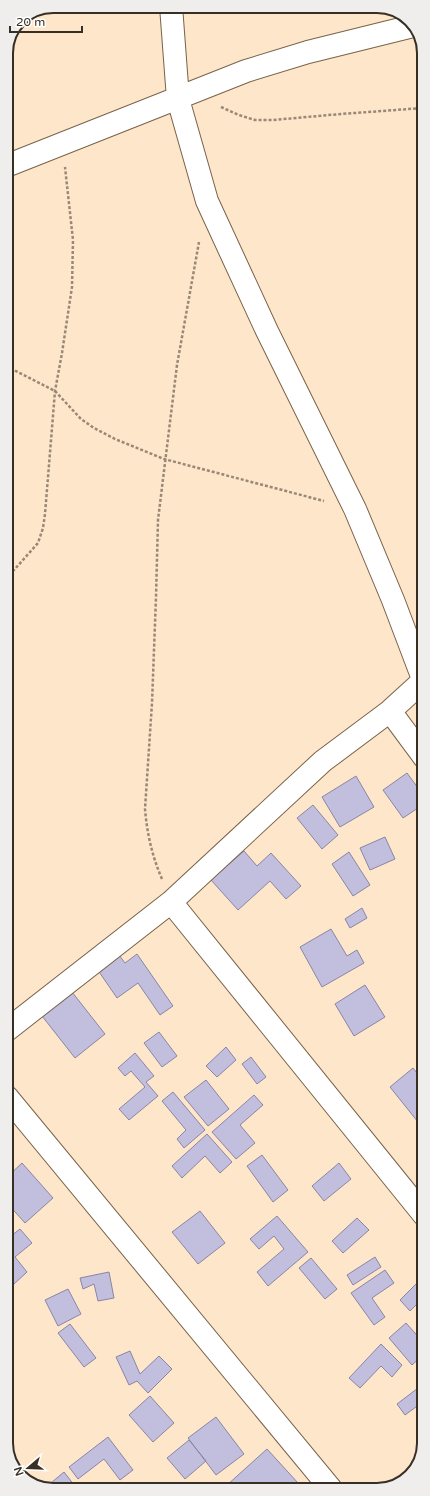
<svg xmlns="http://www.w3.org/2000/svg" width="430" height="1496" font-family="'Varela Round',sans-serif">
<style>
.building{fill:#c2bede;stroke:#8a85a3}
.lines{fill:none;stroke-linecap:round;stroke-linejoin:round}
.street-casing{stroke:#78634a;stroke-width:24}
.path{stroke:#988875;stroke-width:2.5;stroke-dasharray:3 2;stroke-linecap:butt}
.street{stroke:#fff;stroke-width:22}
.rim{fill:none;stroke:#372e24;stroke-width:2}
</style>
<rect width="100%" height="100%" fill="#fee6ca"/>
<path class="building" d="M407 773 424 796V804L403 818 383 790Z
M356 776 374 807 340 827 322 797Z
M313 805 338 835 322 849 297 818Z
M385 837 395 859 370 870 360 848Z
M244 851 257 866 271 853 301 886 286 899 270 881 238 910 211 880Z
M349 852 370 885 353 896 332 864Z
M362 908 367 918 350 928 345 919Z
M331 929 347 956 357 950 364 963 322 987 300 947Z
M116 951 125 963 137 954 173 1006 160 1015 138 983 117 998 95 966Z
M365 985 385 1017 354 1036 335 1004Z
M72 992 105 1034 75 1058 42 1016Z
M159 1032 177 1056 162 1067 144 1043Z
M226 1047 236 1060 217 1077 206 1066Z
M135 1053 154 1076 146 1082 158 1096 129 1120 119 1109 145 1087 131 1071 125 1076 118 1068Z
M251 1057 266 1077 257 1084 242 1064Z
M413 1068 424 1082V1118L418 1122 390 1087Z
M206 1080 229 1109 208 1126 184 1097Z
M173 1092 205 1130 184 1148 177 1139 186 1130 162 1101Z
M254 1095 263 1105 240 1125 255 1143 236 1159 212 1132Z
M207 1134 232 1162 220 1173 205 1156 182 1178 172 1166Z
M262 1155 288 1190 273 1202 247 1166Z
M22 1163 53 1198 25 1223 7 1203V1177Z
M339 1163 351 1179 324 1201 312 1186Z
M200 1211 225 1243 198 1264 172 1232Z
M277 1216 308 1252 268 1286 257 1272 284 1249 274 1236 259 1249 250 1239Z
M357 1218 369 1230 343 1253 332 1241Z
M20 1229 32 1243 15 1257 27 1272 14 1284 7 1275V1239Z
M375 1257 381 1267 353 1285 347 1275Z
M311 1258 337 1289 325 1299 299 1268Z
M385 1270 394 1283 372 1298 385 1317 374 1325 351 1293Z
M109 1272 114 1298 98 1301 94 1284 83 1289 80 1278Z
M418 1282 424 1288V1297L410 1311 400 1300Z
M68 1289 81 1314 58 1326 45 1300Z
M406 1323 424 1343V1354L412 1365 389 1338Z
M70 1324 96 1358 84 1367 58 1333Z
M381 1344 402 1365 392 1377 381 1366 360 1388 349 1378Z
M130 1351 140 1374 159 1356 172 1369 148 1393 137 1381 129 1385 116 1357Z
M422 1385 424 1388V1409L420 1404 405 1415 397 1404Z
M150 1396 174 1423 153 1442 129 1415Z
M216 1417 244 1454 216 1475 188 1438Z
M108 1437 133 1470 120 1480 104 1459 78 1479 69 1467Z
M189 1440 206 1461 185 1479 167 1458Z
M267 1449 298 1483 291 1489H229L226 1486Z
M64 1472 78 1490H50L45 1488Z"/>
<g class="lines">
<g class="street-casing">
<path id="street" d="M171 6 178 99 207 201 267 331 355 509 393 600 423 679
M6 166 246 71 308 52 413 26
M390 711 424 757
M171 902 424 1215
M7 1030 171 902 323 761 390 711 423 681
M7 1097 331 1489"/>
</g>
<path class="path" d="M221 107 239 115 255 120H273L341 114 423 108
M6 366 55 391 81 419 94 428 115 439 164 459 324 501
M6 579 38 543 43 528 45 514 55 391 62 353 72 287 73 240 65 167
M162 879C152 856 147 833 145 809L152 703 156 597 158 520 177 365 199 242"/>
<use href="#street" class="street"/>
</g>
<path d="M0 0H430V1496H0ZM53 13H377A40 40 0 0 1 417 53V1443A40 40 0 0 1 377 1483H53A40 40 0 0 1 13 1443V53A40 40 0 0 1 53 13Z" fill="#efeeed" fill-rule="evenodd"/>
<path class="rim" d="M53 13H377A40 40 0 0 1 417 53V1443A40 40 0 0 1 377 1483H53A40 40 0 0 1 13 1443V53A40 40 0 0 1 53 13Z"/>
<g transform="translate(28 1468) rotate(251)" stroke="#ffffff" stroke-width="3" paint-order="stroke">
<path d="M0-3L7 15L0 10L-7 15Z" fill="#372e24"/>
<text y="-6" font-size="11" font-weight="bold" text-anchor="middle" fill="#372e24">N</text>
</g>
<path d="M10 26v6h72v-6" fill="none" stroke="#372e24" stroke-width="2"/>
<text x="16" y="26" font-size="12" fill="#372e24" stroke="#ffffff" stroke-width="3" paint-order="stroke">20 m</text>
</svg>
